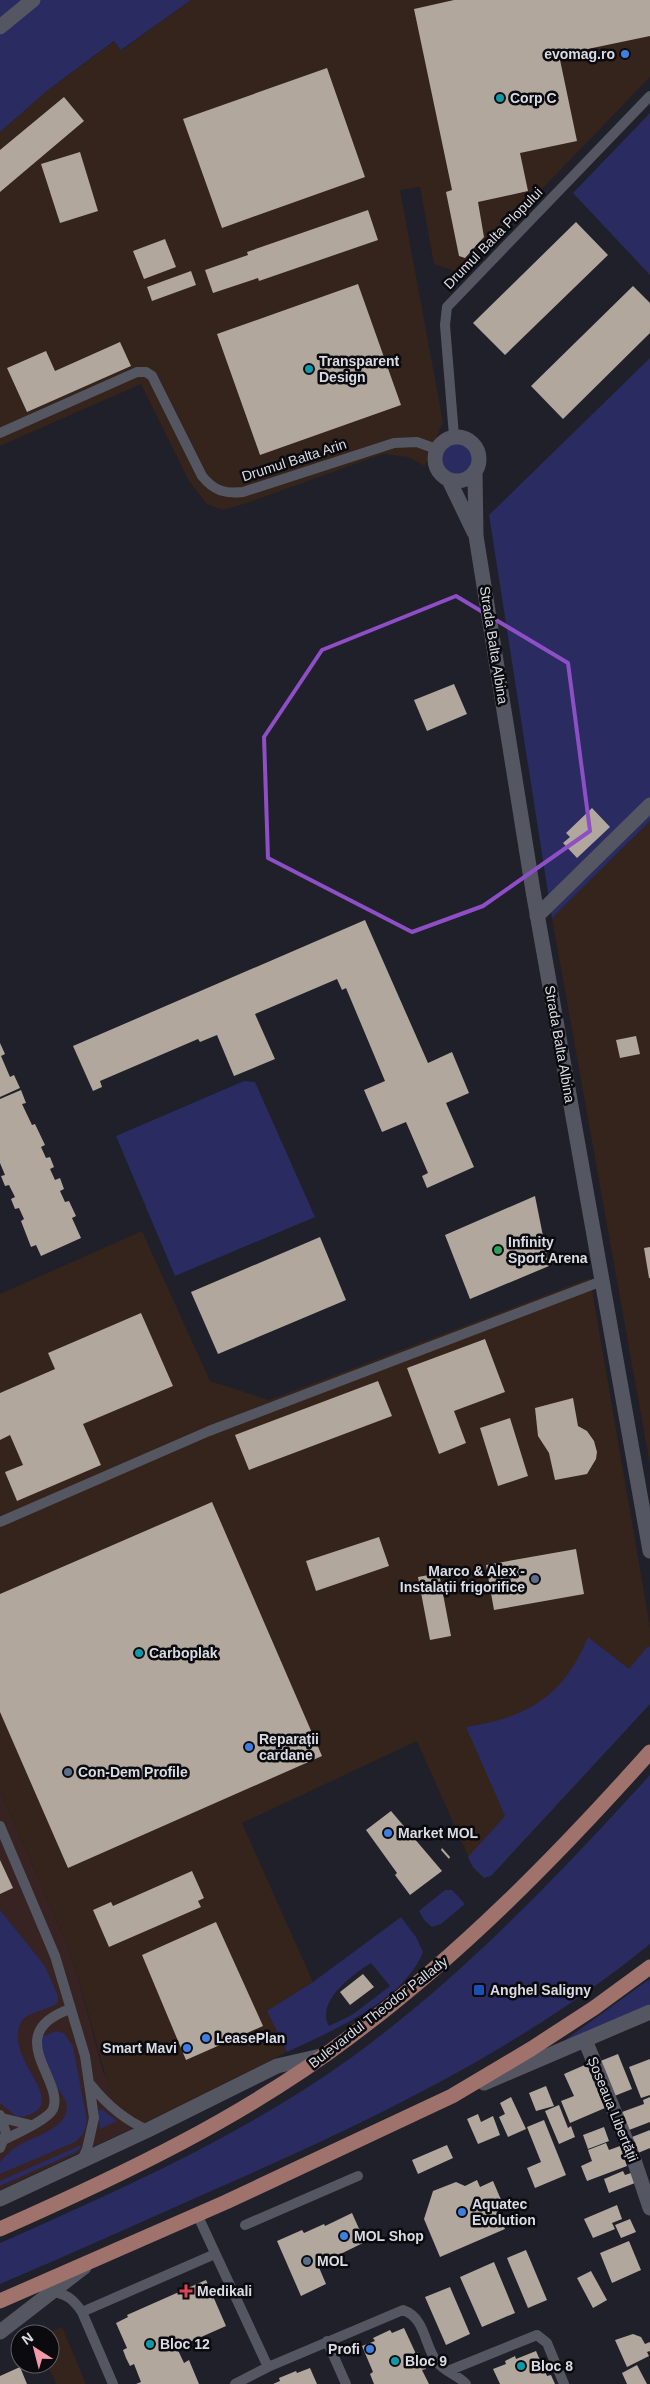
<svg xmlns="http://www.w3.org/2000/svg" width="650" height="2384" font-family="Arial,sans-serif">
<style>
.commercial{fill:#362322}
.industrial{fill:#34241b}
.green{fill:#292b61;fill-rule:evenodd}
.building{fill:#b1a79d}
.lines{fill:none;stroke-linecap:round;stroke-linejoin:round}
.lane{stroke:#545661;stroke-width:10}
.street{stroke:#545661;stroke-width:15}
.secondary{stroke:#545661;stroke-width:15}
.primary{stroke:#a0726c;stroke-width:15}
.marked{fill:none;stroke:#8e4fc6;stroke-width:4;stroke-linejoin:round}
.shop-dot{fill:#3f7fe0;stroke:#0a0a0f;stroke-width:2}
.culture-dot{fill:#0f9aa8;stroke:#0a0a0f;stroke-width:2}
.leisure-dot{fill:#2e9e5b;stroke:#0a0a0f;stroke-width:2}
.service-dot{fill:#5c6f8a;stroke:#0a0a0f;stroke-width:2}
.transit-dot{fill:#1a4fb4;stroke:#0a0a0f;stroke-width:2}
.health-dot{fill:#e0444e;stroke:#0a0a0f;stroke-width:2}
.labels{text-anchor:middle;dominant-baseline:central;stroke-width:5;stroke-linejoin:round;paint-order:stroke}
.poi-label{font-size:14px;font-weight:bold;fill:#dbdce3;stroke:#0a0a0f;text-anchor:start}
.street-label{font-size:14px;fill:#dbdce3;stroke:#0a0a0f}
</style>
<rect width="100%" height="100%" fill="#1f202a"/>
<path class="commercial" d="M0 1790 66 1942 77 1973 103 2072 133 2118 144 2123 0 2190Z"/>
<path class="industrial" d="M191 0H650V77L461 273 434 264 420 187 400 190 443 422 425 466 408 457 383 454 244 504 223 510 207 504 189 481 141 384 0 446V132L48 90 115 41 122 50Z
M650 821V1465L552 918Z
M142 1231 210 1381 269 1400 590 1278 650 1627V1704L491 1876 484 1878 473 1867 417 1741 242 1823 313 1982 268 2011 287 2052 144 2123 123 2111 111 2096 77 1973 66 1942 0 1790V1294Z
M62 2327 86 2384H56L47 2364H50V2334H47Z"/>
<path class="green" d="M0 0H191L121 50 114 41 48 90 0 132Z
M650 113V275L573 193Z
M650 358V821L552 918 489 515Z
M442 459a15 15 0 1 1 30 0a15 15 0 1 1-30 0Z
M244 1081 255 1082 315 1217 175 1276 116 1136Z
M588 1637 629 1669 648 1646 650 1647V1704L491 1876 484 1878 473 1867 468 1857 505 1816 466 1727C527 1718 564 1696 588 1637Z
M650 1775V1944C520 2050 370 2121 218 2188 145 2220 73 2253 0 2284V2243C121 2189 244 2135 352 2057 463 1976 558 1876 650 1775Z
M445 1890H452L465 1904 441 1924 432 1927 424 1920 419 1911Z
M0 1910 45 1966 58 1996V2002L55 2005C45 2010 32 2012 23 2019 0 2054 62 2094 35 2112 29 2116 23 2117 17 2117L0 2103Z
M401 1917 416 1937 423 1952C405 2000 330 2032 287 2052L267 2011 313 1982ZM371 1963 390 1986 352 2015 329 2026C315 2002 353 1974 371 1963Z
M650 1979V2004L561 2043 644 1983Z
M56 2031 64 2033 73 2046 87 2121C85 2131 83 2136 75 2142L0 2174V2162C6 2155 13 2148 21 2144 38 2135 72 2127 66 2101L37 2056 41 2037Z
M102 2109 117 2121 100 2129 98 2111Z
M81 2145 80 2149 74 2153 0 2186V2181Z"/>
<path class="building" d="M454 0H650V36L559 55 577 141 520 153 528 191 478 202 484 237 465 258 459 256 446 192 452 190 414 9Z
M327 68 365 177 222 228 183 119Z
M64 97 84 121 0 192V150Z
M80 152 98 211 60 223 41 164Z
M368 210 378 240 259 281 258 278 213 293 205 270 248 255 247 252Z
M576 222 608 255 505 355 473 323Z
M165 239 176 267 144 279 133 251Z
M191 271 196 285 152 301 147 287Z
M358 284 401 405 260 455 217 334Z
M633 286 650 303V333L563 419 531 386Z
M120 342 131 366 27 412 7 368 46 351 55 371Z
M454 684 467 714 427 731 414 700Z
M592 808 610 827 577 858 563 843 570 837 566 833Z
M365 920 428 1063 452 1052 469 1093 446 1103 474 1167 427 1188 422 1176 428 1173 406 1122 382 1132 364 1090 385 1081 346 988 342 990 337 979 255 1014 275 1059 234 1076 217 1035 200 1042 198 1039 100 1081 102 1087 93 1091 73 1046Z
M636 1036 640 1054 620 1058 616 1040Z
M0 1043 5 1054 1 1056 10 1077 14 1075 20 1088 0 1097Z
M21 1090 26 1103 22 1104 32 1125 35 1124 45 1145 41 1147 46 1158 50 1157 54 1167 50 1169 55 1180 60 1178 64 1189 60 1191 65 1202 69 1201 76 1216 72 1218 81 1238 41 1256 36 1245 31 1247 21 1221 24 1219 19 1208 15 1209 11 1199 15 1197 9 1185 5 1186 1 1176 5 1175 0 1163V1099Z
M535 1196 549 1266 470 1299 445 1235Z
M320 1237 346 1300 218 1354 191 1292Z
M650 1247V1278H649L644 1248Z
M141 1313 173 1386 83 1424 101 1465 17 1501 5 1472 23 1465 10 1435 0 1440V1393L55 1369 48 1353Z
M485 1339 505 1392 454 1411 466 1443 439 1454 407 1368Z
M378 1381 392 1416 249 1470 235 1435Z
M573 1398 578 1426 587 1431 594 1441 597 1452 596 1459 587 1474 555 1480 549 1453 538 1436 535 1408Z
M510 1418 528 1476 498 1486 480 1428Z
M212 1502 322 1756 68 1868 0 1712V1594Z
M379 1537 389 1566 316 1591 306 1561Z
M576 1549 584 1594 494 1610 486 1565Z
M439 1573 451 1636 430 1640 418 1577Z
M391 1811 442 1871 410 1895 395 1875 397 1873 366 1830Z
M442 1848 450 1857 449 1859 441 1850Z
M0 1860 13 1888 0 1894Z
M192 1871 204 1898 198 1901 201 1907 109 1947 93 1910 111 1902 113 1906Z
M216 1922 263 2026 186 2060 142 1955Z
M363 1974 374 1987 350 2005 340 1992Z
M618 2054 632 2089 612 2097 598 2062Z
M650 2059V2095L641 2098 629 2067Z
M587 2064 605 2108 570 2123 561 2101 574 2096 564 2074Z
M546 2086 554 2106 536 2111 529 2093Z
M511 2097 526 2129 508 2137 499 2117 505 2114 500 2103Z
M650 2097V2122L629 2130 622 2112 644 2104 643 2100Z
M559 2105 568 2128 571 2126 575 2137 559 2144 545 2111Z
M478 2114 481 2122 493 2116 500 2135 478 2144 467 2119Z
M544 2120 566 2175 535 2188 527 2168 541 2162 527 2127Z
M604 2127 609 2141 588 2149 583 2135Z
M650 2130V2148L638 2153 632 2137Z
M606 2143 609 2150 620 2146 627 2166 587 2181 581 2166 592 2161 588 2150Z
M447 2145 453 2158 418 2174 412 2160Z
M623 2171 625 2175 631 2173 635 2183 609 2193 604 2179Z
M477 2180 480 2187 493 2181 502 2202 495 2205 505 2229 440 2257 424 2219 433 2191 456 2182 465 2186Z
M617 2205 622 2219 612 2223 615 2229 593 2238 584 2219Z
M352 2213 365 2242 318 2265 326 2284 301 2296 277 2241 302 2230 304 2233 324 2224 325 2226Z
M630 2219 636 2232 621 2238 615 2225Z
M629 2241 641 2270 612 2283 600 2253Z
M526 2250 547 2300 528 2308 507 2258Z
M494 2262 515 2313 482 2327 460 2277Z
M591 2271 607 2300 593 2308 577 2278Z
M206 2280 226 2326 183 2345 182 2343 176 2346 184 2363 189 2360 199 2384H136L141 2382 134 2364 130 2366 126 2358 123 2350 127 2348 116 2323 128 2317 127 2315Z
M450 2287 470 2334 446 2345 425 2297Z
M404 2328 416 2354 418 2352 426 2369 422 2370 429 2384H374L370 2374 373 2372 362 2346 375 2341 373 2338 390 2330 392 2333Z
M633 2334 641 2337 645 2344 650 2342V2351L647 2352 649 2356 627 2367 615 2340Z
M536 2351 547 2376 551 2375 555 2384H500L493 2369 506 2364 505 2361 515 2356 516 2359Z
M637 2365 647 2384H627L622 2373Z
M20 2367 27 2384H0V2376Z
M310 2368 317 2384H273L280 2381 279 2378 296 2371 297 2373Z"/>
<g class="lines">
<path class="lane" d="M0 433 137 372H146L152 376 202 476C214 491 225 494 243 492L394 443 417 442 436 449
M454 436 445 325 447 307 650 96
M0 1522 209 1431 602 1281
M0 1826 55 1956 85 2056 94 2118 87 2149 81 2162
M91 2085C107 2105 124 2120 148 2130
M0 2115 6 2133 0 2148
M2 2118 31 2125
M4 2140C15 2134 48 2120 53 2109 65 2080 0 2034 70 2009
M197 2214 268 2367
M245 2225 358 2176
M53 2292C67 2294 74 2300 82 2312L215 2254
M82 2312 113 2384
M327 2341 346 2384
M448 2371 537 2335 547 2343 564 2384
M235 2384 268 2367 403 2310C426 2318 424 2346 437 2362 445 2372 458 2375 466 2384"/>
<path class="street" d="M0 27 33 0
M435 459a22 22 0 1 1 44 0a22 22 0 1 1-44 0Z
M475 471 476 536 533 891 650 1551
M449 480 474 532
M537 916 650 805
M585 2040 634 2160 650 2208"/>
<path class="secondary" d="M484 2083 650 2012
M0 2199 148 2130 277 2066 325 2055
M0 2332 84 2267"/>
<path class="primary" d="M0 2229C122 2175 244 2117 351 2036 462 1953 558 1855 650 1752
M0 2301 226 2202 452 2096 531 2049 594 2008 650 1967"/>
</g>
<path class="marked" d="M456 596 568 663 590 831 483 906 412 932 268 858 264 737 322 650Z"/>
<g class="shop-dot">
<circle cx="625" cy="54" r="5"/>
<circle cx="249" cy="1747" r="5"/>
<circle cx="388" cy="1833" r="5"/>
<circle cx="206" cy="2038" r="5"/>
<circle cx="187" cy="2048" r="5"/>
<circle cx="462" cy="2212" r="5"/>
<circle cx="344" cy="2236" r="5"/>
<circle cx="370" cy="2349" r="5"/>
</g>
<g class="culture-dot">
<circle cx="500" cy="98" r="5"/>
<circle cx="309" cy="369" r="5"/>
<circle cx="139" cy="1653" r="5"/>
<circle cx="150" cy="2344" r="5"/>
<circle cx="395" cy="2361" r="5"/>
<circle cx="521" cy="2366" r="5"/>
</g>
<circle class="leisure-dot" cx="498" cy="1250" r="5"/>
<g class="service-dot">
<circle cx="535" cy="1579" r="5"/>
<circle cx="68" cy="1772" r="5"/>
<circle cx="307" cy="2261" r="5"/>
</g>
<rect class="transit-dot" x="473" y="1984" width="12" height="12" rx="2.5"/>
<path class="health-dot" d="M183.5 2283.5h5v5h5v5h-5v5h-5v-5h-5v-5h5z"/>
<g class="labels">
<g class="poi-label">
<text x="615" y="54" text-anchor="end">evomag.ro</text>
<text x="510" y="98">Corp C</text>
<text x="319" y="361">Transparent<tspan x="319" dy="16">Design</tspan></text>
<text x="508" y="1242">Infinity<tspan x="508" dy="16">Sport Arena</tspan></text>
<text x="525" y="1571" text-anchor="end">Marco &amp; Alex -<tspan x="525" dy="16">Instalații frigorifice</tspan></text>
<text x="149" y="1653">Carboplak</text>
<text x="259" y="1739">Reparații<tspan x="259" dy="16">cardane</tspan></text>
<text x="78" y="1772">Con-Dem Profile</text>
<text x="398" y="1833">Market MOL</text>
<text x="490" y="1990">Anghel Saligny</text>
<text x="216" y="2038">LeasePlan</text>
<text x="177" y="2048" text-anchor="end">Smart Mavi</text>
<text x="472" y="2204">Aquatec<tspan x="472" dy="16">Evolution</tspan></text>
<text x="354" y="2236">MOL Shop</text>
<text x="317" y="2261">MOL</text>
<text x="197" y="2291">Medikali</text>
<text x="160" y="2344">Bloc 12</text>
<text x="360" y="2349" text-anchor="end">Profi</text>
<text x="405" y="2361">Bloc 9</text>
<text x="531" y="2366">Bloc 8</text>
</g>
<g class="street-label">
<text transform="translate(493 238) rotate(-46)">Drumul Balta Plopului</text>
<text transform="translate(294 460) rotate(-18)">Drumul Balta Arin</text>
<text transform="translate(494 645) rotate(81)">Strada Balta Albina</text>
<text transform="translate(560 1044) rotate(80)">Strada Balta Albina</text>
<text transform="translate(378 2012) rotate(-38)">Bulevardul Theodor Pallady</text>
<text transform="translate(613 2109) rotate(68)">Șoseaua Libertății</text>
</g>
</g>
<g transform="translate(35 2349) rotate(324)"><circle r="24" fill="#0a0a0f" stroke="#5e5e64"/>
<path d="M0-4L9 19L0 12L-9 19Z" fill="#f39aab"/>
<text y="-8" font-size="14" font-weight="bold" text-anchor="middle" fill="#dbdce3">N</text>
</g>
</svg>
